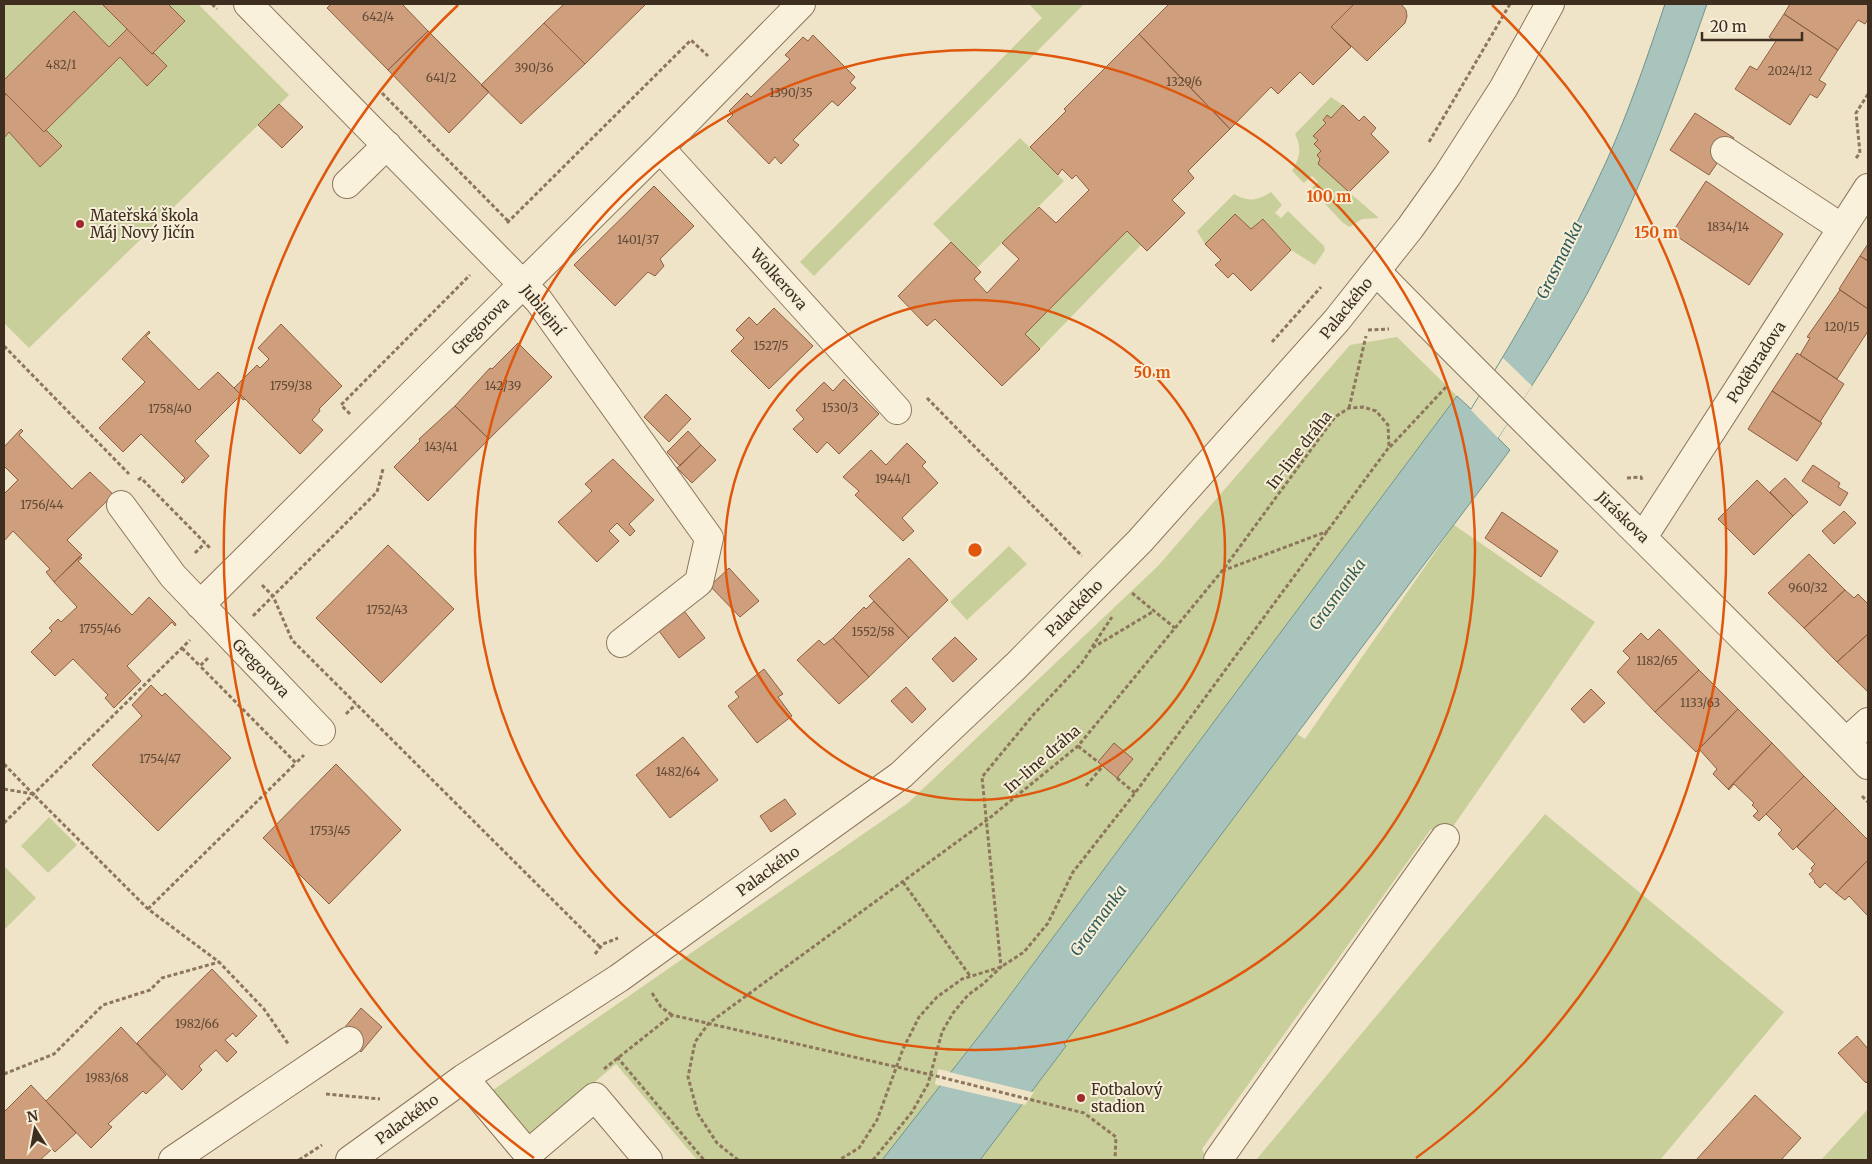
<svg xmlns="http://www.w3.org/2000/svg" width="1872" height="1164" font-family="Merriweather,serif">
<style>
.green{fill:#c9cf9b}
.water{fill:#a9c4bc;stroke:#6f938a}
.pier{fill:#f0e4c8}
.building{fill:#cf9f7d;stroke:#8d5f41}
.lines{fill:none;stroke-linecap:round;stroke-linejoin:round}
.minor-casing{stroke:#8d765c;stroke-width:30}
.path{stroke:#8d765c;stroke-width:3;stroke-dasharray:4 2.5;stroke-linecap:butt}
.minor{stroke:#faf1dc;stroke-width:28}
.ring{fill:none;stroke:#df570d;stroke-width:2.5}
.poi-dot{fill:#9e2a2b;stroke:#f7eed8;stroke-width:2}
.labels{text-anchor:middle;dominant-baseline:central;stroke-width:4;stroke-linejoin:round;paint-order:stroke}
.number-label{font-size:12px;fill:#624a37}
.poi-label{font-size:15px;fill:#3d2e20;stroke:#f7eed8;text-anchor:start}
.street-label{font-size:15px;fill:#3d2e20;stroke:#f7eed8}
.water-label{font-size:16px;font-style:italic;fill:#2f5d5a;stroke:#f7eed8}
.centre{fill:#df570d;stroke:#f7eed8;stroke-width:2.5}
.ring-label{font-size:15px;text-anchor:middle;font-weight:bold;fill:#df570d;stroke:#f7eed8;stroke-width:4;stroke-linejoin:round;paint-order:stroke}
</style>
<rect width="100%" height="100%" fill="#f0e4c8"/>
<path class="green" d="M4 4H198L289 95 29 348 4 323Z
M1029 4H1084L814 276 800 262 1042 18Z
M1331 97 1343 105 1331 118 1327 115 1323 119 1326 123 1314 135 1318 140 1314 144 1321 151 1317 155 1320 159 1319 161 1349 192 1379 218 1362 219 1350 227 1343 223 1311 189 1318 182 1312 176 1304 183 1292 171C1300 157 1302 148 1295 134Z
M1020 138 1064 181 977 268 933 224Z
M1271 192 1282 205 1275 213 1281 218 1288 211 1324 246 1325 250 1315 265 1291 250 1264 219 1261 220 1251 229 1235 215 1205 244 1197 231 1234 194C1248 202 1257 201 1271 192Z
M1127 231 1141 245 1040 349 1025 334Z
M1397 337 1457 396 987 1026 951 1072 938 1069 935 1084 941 1086 882 1160H697L616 1064 531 1136 493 1090 908 803 1158 566 1350 345Z
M1454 525 1595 622 1445 838 1431 829 1202 1149 1207 1160H980L1066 1046 1064 1044 1297 734 1305 739Z
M1009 546 1027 564 967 620 950 602Z
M1545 814 1784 1012 1660 1160H1256Z
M49 817 77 845 48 873 21 846Z
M4 866 36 898 4 930Z
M1868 1109V1160H1821Z"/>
<path class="water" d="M1665 4H1707C1673 102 1637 200 1588 292 1561 342 1529 390 1498 438L1510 450 1064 1044 1066 1046 980 1160H882L987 1026 1457 396 1471 409C1521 329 1568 246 1607 160 1629 111 1648 55 1665 4Z"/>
<path class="pier" d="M1503 358 1532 386 1498 438 1471 410Z
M949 1072 1032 1092H1034L1025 1105 938 1085Z"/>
<path class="building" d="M102 4H168L185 21 152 54Z
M331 4H402L428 31 388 70 327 8Z
M564 4H646L585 64 544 23Z
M1169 4H1354L1331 27 1351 47 1313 85 1300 72 1278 94 1271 87 1230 129 1139 34Z
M1354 4H1401L1406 10 1407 16 1405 23 1367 61 1331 27Z
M1790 4H1868V19L1865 24 1858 20 1838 50 1784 14Z
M74 11 109 47 127 29 152 54 154 53 167 66 147 86 120 57 44 132 4 92V80Z
M1784 14 1838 50 1819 80 1826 84 1822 91 1817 98 1810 94 1790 125 1735 89 1750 66 1757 70 1776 41 1769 37Z
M544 23 585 64 521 124 481 85Z
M428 31 489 92 449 133 388 70Z
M1139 34 1230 129 1188 171 1194 178 1172 200 1185 213 1147 251 1127 231 1025 334 1040 349 1002 386 935 319 927 326 898 296 951 242 981 272 974 279 987 293 1019 259 1002 243 1039 207 1056 223 1089 190 1076 175 1072 179 1062 169 1058 175 1030 147 1066 111 1064 109Z
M813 35 855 77 850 83 856 88 838 106 832 101 793 140 799 145 781 164 775 157 769 164 727 121 733 115 729 111 747 93 751 97 790 59 785 55 803 37 808 41Z
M6 94 44 132 46 130 62 146 40 167 9 132 4 138V97Z
M279 104 303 127 282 148 258 125Z
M1343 105 1359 121 1364 116 1376 128 1371 134 1389 152 1349 192 1318 164 1320 159 1317 155 1321 151 1314 144 1318 140 1313 136 1326 123 1323 120 1327 115 1331 118Z
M1695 113 1734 138 1709 175 1670 150Z
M1706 181 1783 234 1749 285 1672 233Z
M654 186 694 226 660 259 664 266 655 276 648 272 615 306 574 265Z
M1235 214 1251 229 1263 219 1291 250 1251 291 1233 273 1228 278 1215 265 1221 260 1205 244Z
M1868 244V261L1860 256Z
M1860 256 1868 261V309L1839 289Z
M1840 290 1868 309V331L1837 379 1800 355 1810 338 1807 337Z
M774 308 813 346 769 389 731 351 744 338 736 330 749 317 757 325Z
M281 324 342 386 319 409 320 411 312 420 323 430 300 454 234 388 257 365 260 368 269 359 258 348Z
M149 331 150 333 146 336 199 390 218 372 245 399 243 400 240 396 195 441 209 456 183 483 181 482 185 478 141 434 123 452 99 428 145 382 122 359Z
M518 343 552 377 489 439 455 406 490 368 492 369Z
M1797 353 1844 384 1820 422 1772 391Z
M844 379 879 414 839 454 827 442 817 453 793 429 804 419 796 410 824 382 833 391Z
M1772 391 1822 423 1797 461 1748 429Z
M666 394 691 419 669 442 644 417Z
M455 406 489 439 428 501 394 467 420 441 419 439Z
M21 429 23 431 19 435 72 489 90 472 117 498 112 496 67 540 82 555 54 582 46 572 50 569 13 531 4 541V494L18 480 4 466V447Z
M688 431 701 445 680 466 667 452Z
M907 443 926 462 922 466 938 483 902 518 914 531 903 541 855 495 859 491 843 477 871 450 886 465Z
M701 445 716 460 692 483 677 468Z
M613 459 654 500 629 524 635 531 630 536 617 523 609 531 619 541 597 562 558 522 592 491 585 484Z
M1813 465 1840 483 1838 487 1848 493 1840 506 1802 481Z
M1785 478 1808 502 1793 516 1770 492Z
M1757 480 1793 516 1754 555 1718 519Z
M1844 511 1856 523 1834 544 1822 531Z
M1502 512 1558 551 1541 577 1485 538Z
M388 545 454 609 381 683 316 618Z
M1809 554 1845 590 1804 628 1768 593Z
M80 556 82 558 78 561 132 615 149 597 176 624 175 626 172 622 127 666 141 681 114 708 105 698 108 695 73 659 55 676 31 652 52 631 49 628 58 619 61 622 77 607 54 582Z
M909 558 948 600 909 638 869 596Z
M729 568 759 601 740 617 710 586Z
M1845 590 1854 598 1858 594 1868 604V634L1837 662 1804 628Z
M874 601 909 638 869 677 833 638 864 607 866 609Z
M681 607 705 638 679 658 656 627Z
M1659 629 1699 670 1655 712 1617 672 1630 658 1623 651 1641 633 1648 640Z
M1868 634V692L1837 662Z
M955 637 977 659 953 682 932 659Z
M833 638 869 677 839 704 797 660 819 640 824 645Z
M764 669 783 694 778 697 792 716 757 743 728 706 739 697 735 692Z
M1699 670 1738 709 1696 752 1655 712Z
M151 685 162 696 165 693 231 758 158 831 92 765 142 716 132 705Z
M906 687 926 709 912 723 891 701Z
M1591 689 1605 703 1584 723 1571 709Z
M1738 709 1772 743 1728 789 1713 774 1717 769 1699 749Z
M683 737 718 780 670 818 636 775Z
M1114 743 1133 759 1117 778 1098 762Z
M1772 743 1804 776 1759 821 1753 816 1758 811 1752 805 1754 803 1734 784 1729 790 1728 789Z
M336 764 401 830 329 904 263 838Z
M1804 776 1836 808 1793 850 1778 834 1782 830 1766 814Z
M785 799 796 814 771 832 760 816Z
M1836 808 1868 840V860L1836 893 1825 883 1820 888 1814 882 1815 881 1809 874 1813 871 1811 868 1815 864 1797 847Z
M1868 860V914L1867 915 1849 896 1845 900 1836 893Z
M212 969 257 1016 236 1037 233 1033 225 1040 237 1052 227 1062 216 1050 199 1066 202 1070 182 1090 137 1043Z
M361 1008 382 1027 361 1052 340 1033Z
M121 1027 166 1075 146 1094 143 1091 108 1124 112 1127 91 1148 46 1101Z
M1857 1036 1868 1049V1081L1866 1083 1838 1053Z
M31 1085 76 1133 55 1152 52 1149 40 1160H4V1112Z
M1755 1095 1801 1138 1781 1160H1696Z"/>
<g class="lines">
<g class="minor-casing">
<path id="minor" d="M248 4 539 301 709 538 699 582 621 643
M660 148 897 410
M1725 151 1842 228
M347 184 387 145
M1376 271C1538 437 1707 598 1868 765
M121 505 173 576 321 731
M1643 537 1868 188
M200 605 660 148 801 4
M1846 742 1868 722
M464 1078 528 1154 595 1097 648 1160
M173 1160 349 1041
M350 1160 464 1078 619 978 901 775 1016 666 1140 541 1337 320 1410 228 1447 176 1503 89 1550 4
M1218 1160 1445 838"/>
</g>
<path class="path" d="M212 4 217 9
M382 93 508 221
M1429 142 1510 4
M1856 158 1860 153 1856 113 1868 94
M507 223 691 40 708 56
M1368 330 1389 329
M1272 342 1321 287
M4 346 129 474
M927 398 1082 556
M1349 408 1366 336
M350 414 341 405 470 275
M1390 447 1447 386
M1627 478 1641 477 1642 480
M138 480 141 478 211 549
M195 553 205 543
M1222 571 1328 531
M262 585 273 596 292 640 601 948
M1132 593 1175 628
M253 616 377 492 383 469
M1092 647 1112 617
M182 648 200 666
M208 658 200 666 296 763 304 755
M346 714 356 704
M1078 746 1098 762
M4 764 33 794
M1117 778 1135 793
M1086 786 1103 766
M4 789 33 794 148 909 219 962 264 1009 289 1045
M1862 796 1868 802
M4 823 190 640
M903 882 970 976
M148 909 296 763
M595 954 603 944 618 938
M652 993 661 1007 672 1015
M617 1057 704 1160
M604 1069 672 1015 936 1076 1084 1113 1116 1137 1115 1158
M4 1074 54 1054 103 1005 150 990 162 978 219 962
M326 1094 380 1099
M299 1160 322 1145
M738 1160 717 1143 698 1114 688 1077 695 1042 709 1023 987 820 1078 746 1222 571 1335 417 1349 408 1363 407 1376 411 1388 425 1389 447 1135 793 1073 872 1048 923 1024 952 1001 967 962 979 937 997 919 1017 903 1049 877 1120 859 1148 839 1160
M873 1160 912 1112 928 1084 942 1032 953 1013 968 995 983 984 1001 967 982 777 1034 714 1081 664 1092 648 1154 611"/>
<use href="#minor" class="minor"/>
</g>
<g class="ring">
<circle cx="975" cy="550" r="250"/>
<circle cx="975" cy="550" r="500"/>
<path d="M534 1158A751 751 0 0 1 458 5M1492 5A751 751 0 0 1 1416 1158"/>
</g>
<g class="poi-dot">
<circle cx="80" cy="224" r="5"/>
<circle cx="1081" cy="1098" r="5"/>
</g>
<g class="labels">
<g class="number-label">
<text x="378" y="16">642/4</text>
<text x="61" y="64">482/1</text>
<text x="534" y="67">390/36</text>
<text x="1790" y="70">2024/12</text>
<text x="441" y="77">641/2</text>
<text x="1184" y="81">1329/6</text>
<text x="791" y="92">1390/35</text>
<text x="1728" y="226">1834/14</text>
<text x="638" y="239">1401/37</text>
<text x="1842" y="326">120/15</text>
<text x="771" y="345">1527/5</text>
<text x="291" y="385">1759/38</text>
<text x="503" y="385">142/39</text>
<text x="840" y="407">1530/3</text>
<text x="170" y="408">1758/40</text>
<text x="441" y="446">143/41</text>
<text x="893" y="478">1944/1</text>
<text x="42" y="504">1756/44</text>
<text x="1808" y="587">960/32</text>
<text x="387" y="609">1752/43</text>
<text x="100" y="628">1755/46</text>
<text x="873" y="631">1552/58</text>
<text x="1657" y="660">1182/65</text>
<text x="1700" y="702">1133/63</text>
<text x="160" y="758">1754/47</text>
<text x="678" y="771">1482/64</text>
<text x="330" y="830">1753/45</text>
<text x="197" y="1023">1982/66</text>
<text x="107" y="1077">1983/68</text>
</g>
<g class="poi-label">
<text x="90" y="215">Mateřská škola<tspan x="90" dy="17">Máj Nový Jičín</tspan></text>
<text x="1091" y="1089">Fotbalový<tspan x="1091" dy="17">stadion</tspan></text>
</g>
<g class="street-label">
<text transform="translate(779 279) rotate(48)">Wolkerova</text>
<text transform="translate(1346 308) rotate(-51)">Palackého</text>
<text transform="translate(543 310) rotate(51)">Jubilejní</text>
<text transform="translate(480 326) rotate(-45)">Gregorova</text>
<text transform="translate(1756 362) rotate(-57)">Poděbradova</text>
<text transform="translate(1299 450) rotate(-52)">In-line dráha</text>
<text transform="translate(1623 517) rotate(44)">Jiráskova</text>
<text transform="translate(1074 608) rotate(-45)">Palackého</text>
<text transform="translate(261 668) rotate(46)">Gregorova</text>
<text transform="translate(1042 759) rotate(-41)">In-line dráha</text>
<text transform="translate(768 871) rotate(-36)">Palackého</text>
<text transform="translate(407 1119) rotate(-36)">Palackého</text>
</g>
<g class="water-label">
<text transform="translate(1559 260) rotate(-64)">Grasmanka</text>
<text transform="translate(1337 594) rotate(-54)">Grasmanka</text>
<text transform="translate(1098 920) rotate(-54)">Grasmanka</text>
</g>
</g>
<circle cx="975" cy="550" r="8" class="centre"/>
<g class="ring-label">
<text x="1329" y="202">100 m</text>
<text x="1656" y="238">150 m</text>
<text x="1152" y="378">50 m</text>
</g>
<rect width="1872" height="1164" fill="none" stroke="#3d2e20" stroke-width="10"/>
<g transform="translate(35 1129) rotate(349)" stroke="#f7eed8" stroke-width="4" paint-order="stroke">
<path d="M0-4L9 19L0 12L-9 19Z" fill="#3d2e20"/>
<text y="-8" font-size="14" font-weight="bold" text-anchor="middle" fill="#3d2e20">N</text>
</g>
<path d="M1702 32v8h100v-8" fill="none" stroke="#3d2e20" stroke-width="2.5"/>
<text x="1710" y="32" font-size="15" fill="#3d2e20" stroke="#f7eed8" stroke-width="4" paint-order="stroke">20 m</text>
</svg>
